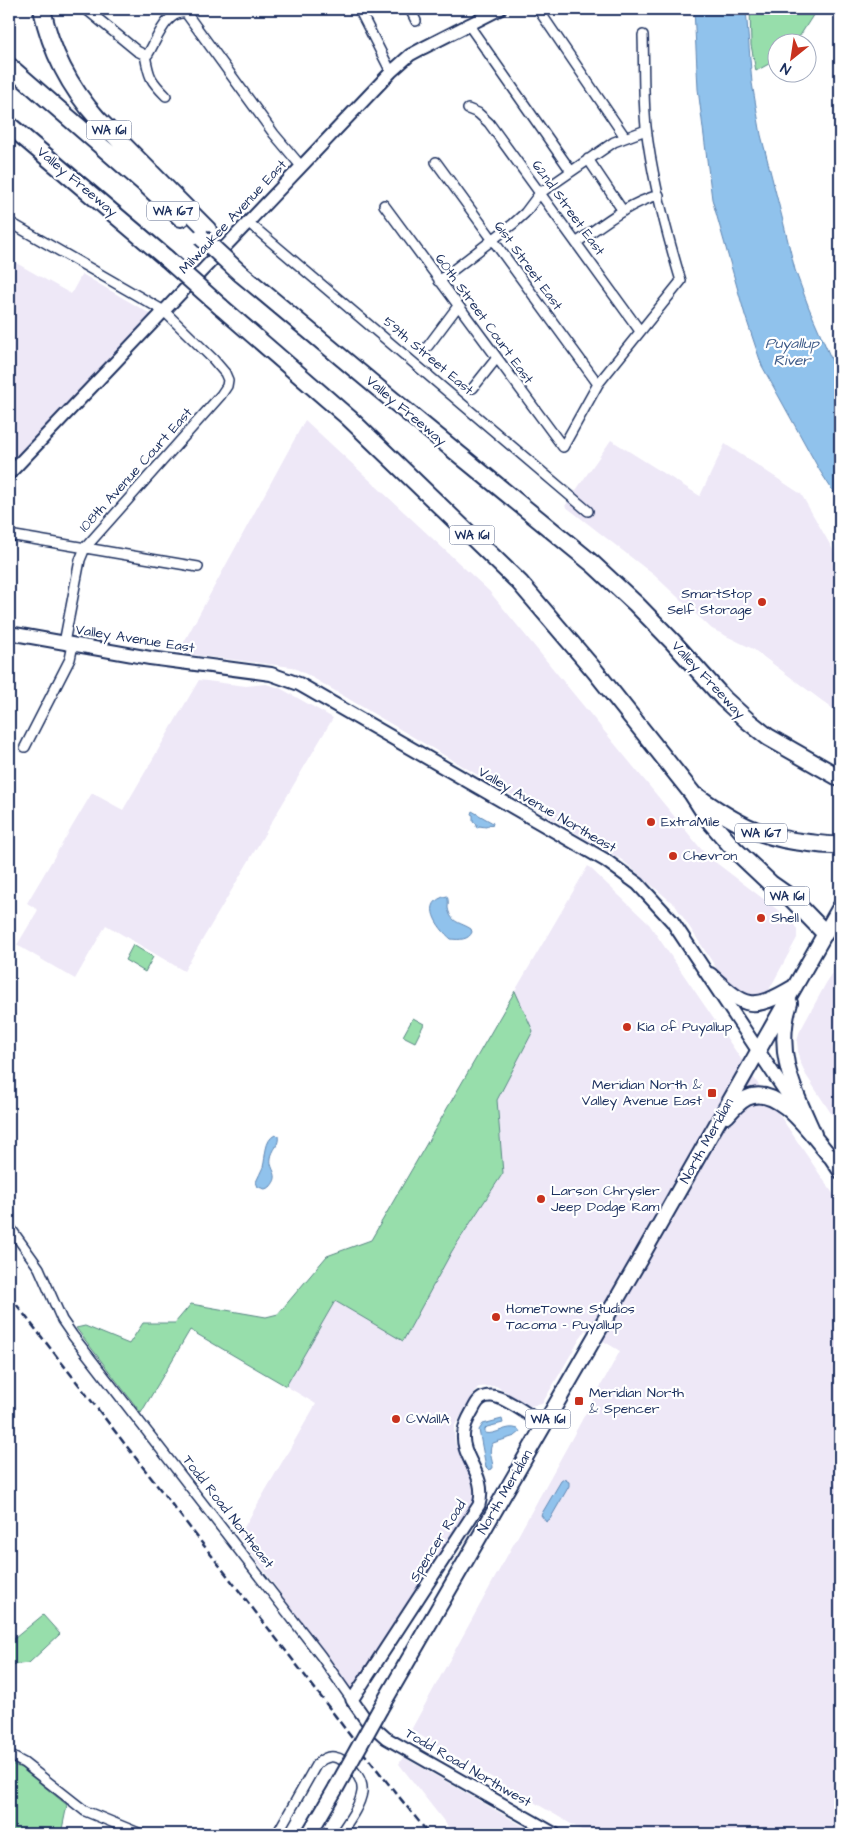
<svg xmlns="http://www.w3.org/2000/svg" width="849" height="1843" font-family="'Architects Daughter',sans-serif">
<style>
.built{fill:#eee8f7}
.green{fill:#97deab;stroke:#598684}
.water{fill:#90c2ec;stroke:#6187b3}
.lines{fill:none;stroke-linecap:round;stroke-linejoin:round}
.minor-casing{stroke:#1b2f5e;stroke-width:12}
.tertiary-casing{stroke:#1b2f5e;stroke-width:15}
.secondary-casing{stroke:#1b2f5e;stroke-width:16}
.primary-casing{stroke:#1b2f5e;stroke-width:18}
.motorway-casing{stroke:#1b2f5e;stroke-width:20}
.minor{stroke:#fff;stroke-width:9}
.tertiary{stroke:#fff;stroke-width:11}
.secondary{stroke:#fff;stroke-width:12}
.primary{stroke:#fff;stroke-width:14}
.motorway{stroke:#fff;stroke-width:16}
.rail{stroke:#1b2f5e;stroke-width:2.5;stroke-dasharray:8 4;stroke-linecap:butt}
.primary-bridge-casing{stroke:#1b2f5e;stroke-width:18;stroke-linecap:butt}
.motorway-bridge-casing{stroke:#1b2f5e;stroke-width:20;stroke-linecap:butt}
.primary-bridge{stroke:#fff;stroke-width:14}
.motorway-bridge{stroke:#fff;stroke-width:16}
.poi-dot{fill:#c8321e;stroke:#fff;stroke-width:2}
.labels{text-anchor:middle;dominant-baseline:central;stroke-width:4.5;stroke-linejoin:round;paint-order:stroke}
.shield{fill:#fff;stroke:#5f6d8e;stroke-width:1}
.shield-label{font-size:12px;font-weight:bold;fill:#1b2f5e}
.street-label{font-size:14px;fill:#1b2f5e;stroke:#fff}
.poi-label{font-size:14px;fill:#1b2f5e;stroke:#fff;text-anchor:start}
.water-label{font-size:15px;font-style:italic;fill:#3e5b89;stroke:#fff}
</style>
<rect width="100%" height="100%" fill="#fff"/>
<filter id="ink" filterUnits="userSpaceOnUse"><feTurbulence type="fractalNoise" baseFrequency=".02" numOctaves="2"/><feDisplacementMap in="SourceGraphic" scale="10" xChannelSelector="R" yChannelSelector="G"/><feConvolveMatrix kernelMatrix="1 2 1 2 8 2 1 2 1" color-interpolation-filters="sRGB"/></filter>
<g filter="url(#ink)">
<path class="built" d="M9 259 71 294 82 274 152 315 50 420 56 424 9 474Z
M305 420 489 591 706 855 792 921 797 930V938L769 990 761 999H751L734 989 719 972 675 905 622 860 308 675 292 667 178 653Z
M611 440 700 496 725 444 801 494 840 562V713L833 709 753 649 712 629 654 575 565 506Z
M199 680 246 686 266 684 280 688 333 718 184 971 106 925 75 979 17 945 38 910 27 903 92 793 123 810Z
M588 866 649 924 840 1204V1834H588L411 1730 620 1351 585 1330 542 1404 530 1406 496 1386 478 1387 454 1427 455 1443 471 1478 474 1494 472 1506 352 1692 239 1536 316 1404 286 1386 335 1301 452 1251 503 1173 497 1100 533 1031 515 991Z
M837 963 840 965V1127L806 1075 799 1059 797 1042 799 1033Z
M403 1757 537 1834H454L399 1764Z"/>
<path class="green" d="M750 9H817L796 42H776V60L756 71 751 45Z
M133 945 153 957 145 972 125 960Z
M515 991 533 1031 497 1100 503 1173 452 1251 403 1341 335 1301 286 1386 190 1330 141 1413 76 1328 85 1326 129 1344 143 1323H175L191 1304 266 1317 278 1314 327 1256 371 1240Z
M413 1018 424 1024 415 1042 403 1036Z
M43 1615 60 1634 29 1663 9 1665V1638H15Z
M9 1763 21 1768 67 1805 61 1834H17L9 1825Z"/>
<path class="water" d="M694 9H746L752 83 761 135 783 221 795 270 809 308 840 379V502L820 471 762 366 745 315 712 199 698 89Z
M472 811 493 823 492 826 490 824 486 827 479 826 478 828 476 827 477 824 473 821V815L471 814Z
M447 896C449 901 448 903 448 908 451 924 461 922 471 929L472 932C469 940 459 940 451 939 438 928 419 902 447 896Z
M275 1135 278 1136C280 1144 272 1150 271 1158 269 1171 282 1174 270 1187L265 1189 258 1187 256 1182C258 1177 261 1172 263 1167 266 1157 264 1140 275 1135Z
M502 1419 503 1423 487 1427 485 1429V1433C496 1436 506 1424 518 1429L520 1432 515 1436 493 1443C487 1451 493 1459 493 1468L489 1470 486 1467 479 1430 483 1424Z
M564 1479 569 1482V1486L550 1519 546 1522 541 1515 561 1481Z"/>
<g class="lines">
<g class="minor-casing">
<path id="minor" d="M86 9 137 51 145 55 148 54C157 40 166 10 186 13L274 134 301 166
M359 9 391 72
M410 9 416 21
M538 9 625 137
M468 24 571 171
M145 55C149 77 150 80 166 96
M468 109 478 113 489 123 640 331
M588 159 623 211
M436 162 598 384
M384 205 563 447 598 384 681 281C666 231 652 179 646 127 643 97 644 66 643 35
M11 223 164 311 213 359 225 373 228 380 227 386 221 395 85 548 80 560 64 643
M249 223 588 511
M576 243C602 225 628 203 659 195
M439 281 513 224 525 213 540 193 614 142 646 130
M428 346 458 306
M473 388 496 359
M9 535 198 567
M25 747 70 659 73 645
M9 1226 39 1268 62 1320 73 1336 321 1656 352 1700
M9 1755 24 1763 85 1811 141 1834
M277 1834 316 1765C321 1760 327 1756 334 1757 347 1759 364 1778 362 1792 360 1806 348 1822 340 1834"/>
</g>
<g class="tertiary-casing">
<path id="tertiary" d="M9 474 391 72 410 55 423 48 500 9
M544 1425C532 1417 503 1395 490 1396 483 1396 478 1400 475 1406 471 1414 465 1422 464 1431 459 1458 488 1473 479 1505L352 1700 366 1720 386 1738 555 1834"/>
</g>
<g class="secondary-casing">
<path id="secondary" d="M9 633 150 658 271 674 299 684 605 860 638 884 672 921 801 1115
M824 1148 840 1172"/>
</g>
<g class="primary-casing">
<path id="primary" d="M710 975C746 1007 750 1013 794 987
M790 1003C774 1053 794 1089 814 1134
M727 1116C733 1109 739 1102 747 1098 778 1083 812 1136 829 1155
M380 1709 640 1259 840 907
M309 1834 336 1788"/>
</g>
<g class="motorway-casing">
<path id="motorway" d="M42 9C51 52 69 87 98 119L208 230
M9 66 146 185 181 218
M9 125 166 258
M240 273 384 393 593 564 636 604 673 642 724 699 748 721 768 737 840 778
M221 307 349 418 520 583 595 671 692 793 710 821 734 849 771 884 791 898 825 933
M698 797C735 823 763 839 809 843 819 844 830 846 840 845"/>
</g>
<use href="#minor" class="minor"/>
<use href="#tertiary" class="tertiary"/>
<use href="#secondary" class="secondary"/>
<use href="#primary" class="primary"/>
<use href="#motorway" class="motorway"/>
<path class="rail" d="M9 1295 303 1673 358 1746 429 1834"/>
<g class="primary-bridge-casing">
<path id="primary-bridge" d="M336 1788 380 1709"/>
</g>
<g class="motorway-bridge-casing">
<path id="motorway-bridge" d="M201 237 240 273
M166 258 221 307"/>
</g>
<use href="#primary-bridge" class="primary-bridge"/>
<use href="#motorway-bridge" class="motorway-bridge"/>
</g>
</g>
<g class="poi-dot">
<circle cx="762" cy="602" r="5"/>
<circle cx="651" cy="822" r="5"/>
<circle cx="673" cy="856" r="5"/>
<circle cx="761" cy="918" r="5"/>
<circle cx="627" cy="1027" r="5"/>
<rect x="707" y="1088" width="10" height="10" rx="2.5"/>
<circle cx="541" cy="1199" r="5"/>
<circle cx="496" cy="1317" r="5"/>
<rect x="574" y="1396" width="10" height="10" rx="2.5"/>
<circle cx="396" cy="1419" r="5"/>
</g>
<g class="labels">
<g class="shield">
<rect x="86.5" y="120.5" width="45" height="19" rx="4"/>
<rect x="147" y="201.5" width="52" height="19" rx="4"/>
<rect x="449.5" y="525.5" width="45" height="19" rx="4"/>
<rect x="735" y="823.5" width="52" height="19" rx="4"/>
<rect x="764.5" y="886.5" width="45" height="19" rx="4"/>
<rect x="525.5" y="1409.5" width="45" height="19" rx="4"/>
</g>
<g class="shield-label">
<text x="109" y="130">WA 161</text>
<text x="173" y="211">WA 167</text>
<text x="472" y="535">WA 161</text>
<text x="761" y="833">WA 167</text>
<text x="787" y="896">WA 161</text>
<text x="548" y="1419">WA 161</text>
</g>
<g class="street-label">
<text transform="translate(77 182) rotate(40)">Valley Freeway</text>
<text transform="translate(568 208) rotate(54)">62nd Street East</text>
<text transform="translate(233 217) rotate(-47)">Milwaukee Avenue East</text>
<text transform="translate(528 266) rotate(54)">61st Street East</text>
<text transform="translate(484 319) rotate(54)">60th Street Court East</text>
<text transform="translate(428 356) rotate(40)">59th Street East</text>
<text transform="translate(406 411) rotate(40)">Valley Freeway</text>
<text transform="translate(136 470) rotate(-48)">108th Avenue Court East</text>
<text transform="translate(135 639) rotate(9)">Valley Avenue East</text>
<text transform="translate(708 680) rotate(47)">Valley Freeway</text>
<text transform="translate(547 810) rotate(30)">Valley Avenue Northeast</text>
<text transform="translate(707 1141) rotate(-61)">North Meridian</text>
<text transform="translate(505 1492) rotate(-60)">North Meridian</text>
<text transform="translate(228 1512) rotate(52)">Todd Road Northeast</text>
<text transform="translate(438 1541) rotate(-58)">Spencer Road</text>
<text transform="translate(468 1768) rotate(30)">Todd Road Northwest</text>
</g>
<g class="poi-label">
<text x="752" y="594" text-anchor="end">SmartStop<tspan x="752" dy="16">Self Storage</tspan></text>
<text x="661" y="822">ExtraMile</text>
<text x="683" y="856">Chevron</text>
<text x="771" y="918">Shell</text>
<text x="637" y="1027">Kia of Puyallup</text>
<text x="702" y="1085" text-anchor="end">Meridian North &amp;<tspan x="702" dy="16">Valley Avenue East</tspan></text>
<text x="551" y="1191">Larson Chrysler<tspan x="551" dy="16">Jeep Dodge Ram</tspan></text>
<text x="506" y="1309">HomeTowne Studios<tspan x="506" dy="16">Tacoma - Puyallup</tspan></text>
<text x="589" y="1393">Meridian North<tspan x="589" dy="16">&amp; Spencer</tspan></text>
<text x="406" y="1419">CWallA</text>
</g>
<g class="water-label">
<text x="792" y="343">Puyallup<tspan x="792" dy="17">River</tspan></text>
</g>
</g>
<rect width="849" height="1843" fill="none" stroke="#fff" stroke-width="30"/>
<rect x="15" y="15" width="819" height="1813" fill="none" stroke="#1b2f5e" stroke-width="2" filter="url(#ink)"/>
<g transform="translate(792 58) rotate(210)"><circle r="24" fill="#ffffff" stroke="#a4acbf"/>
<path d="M0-4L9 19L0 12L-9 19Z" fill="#c8321e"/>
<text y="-8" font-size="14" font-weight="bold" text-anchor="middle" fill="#1b2f5e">N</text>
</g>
</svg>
